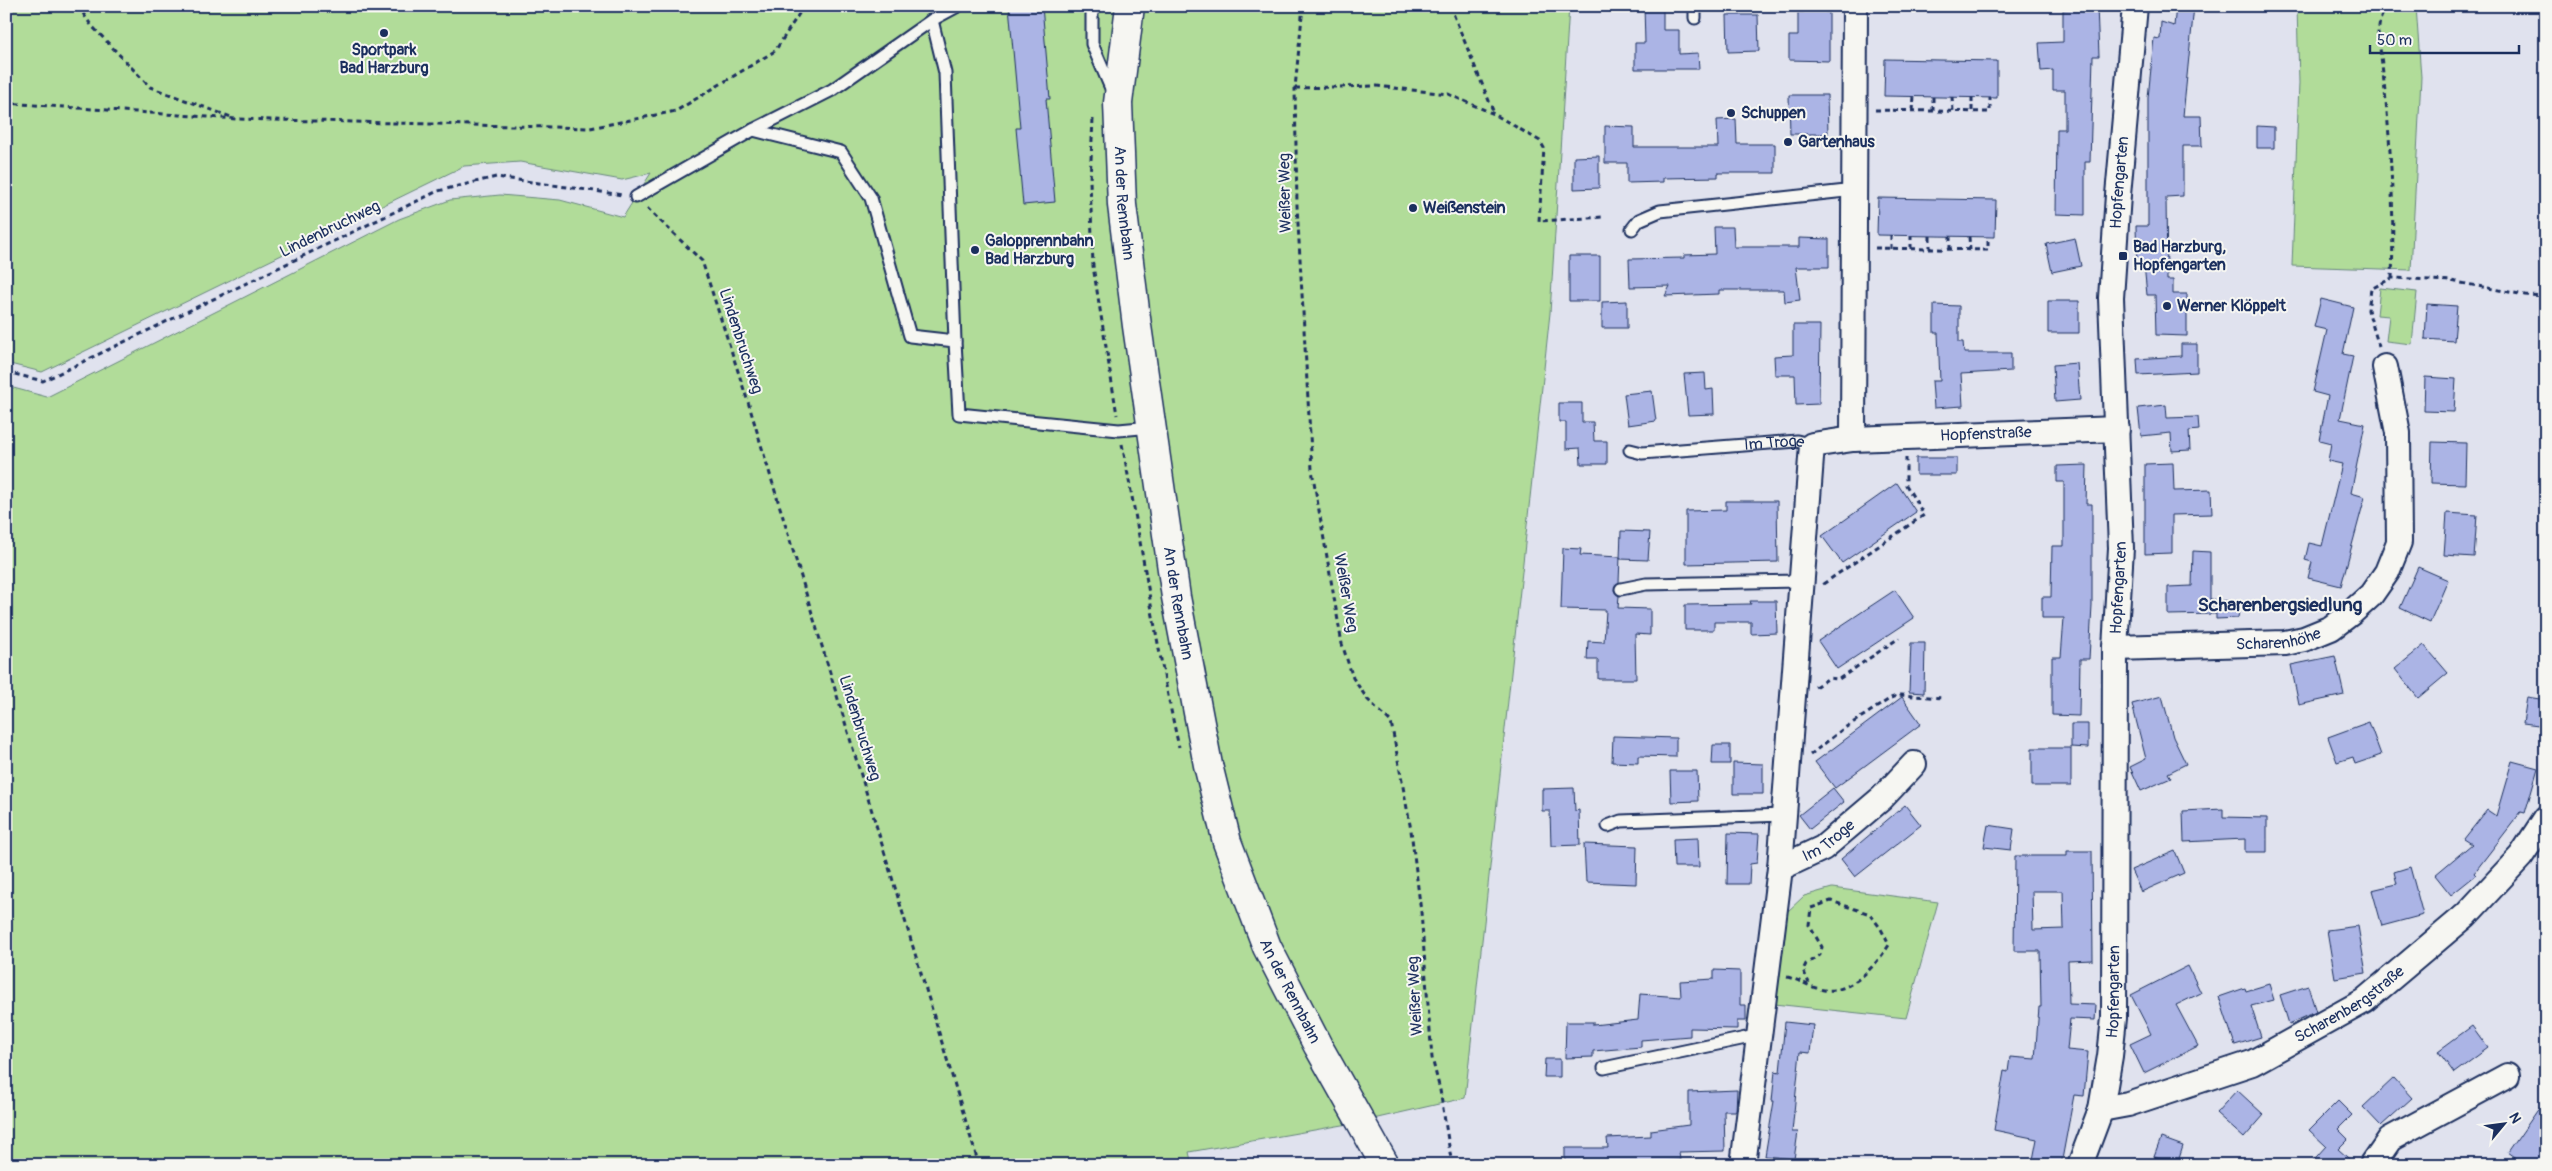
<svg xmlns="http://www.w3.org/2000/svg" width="2552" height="1171" font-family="Pangolin,sans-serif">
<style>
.green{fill:#b1dc99;stroke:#66867c}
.building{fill:#abb4e5;stroke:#1b2f5e;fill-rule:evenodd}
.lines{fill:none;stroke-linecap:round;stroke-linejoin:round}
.lane-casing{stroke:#1b2f5e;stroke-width:15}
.street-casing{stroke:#1b2f5e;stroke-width:28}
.secondary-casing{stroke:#1b2f5e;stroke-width:31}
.path{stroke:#1b2f5e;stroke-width:3;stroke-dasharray:5 4;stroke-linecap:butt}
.lane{stroke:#f6f6f2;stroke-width:11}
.street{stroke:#f6f6f2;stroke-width:24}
.secondary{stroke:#f6f6f2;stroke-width:28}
.poi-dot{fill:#1b2f5e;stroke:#f6f6f2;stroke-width:2}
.labels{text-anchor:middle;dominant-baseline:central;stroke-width:4;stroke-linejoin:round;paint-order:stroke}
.poi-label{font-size:16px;font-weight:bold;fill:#1b2f5e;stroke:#f6f6f2;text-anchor:start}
.street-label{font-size:16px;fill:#1b2f5e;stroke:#f6f6f2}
.quarter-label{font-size:19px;font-weight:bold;fill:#1b2f5e;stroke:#f6f6f2}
</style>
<rect width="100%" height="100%" fill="#e0e2ee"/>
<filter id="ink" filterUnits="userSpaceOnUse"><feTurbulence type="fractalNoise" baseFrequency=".02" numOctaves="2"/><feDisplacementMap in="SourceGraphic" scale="10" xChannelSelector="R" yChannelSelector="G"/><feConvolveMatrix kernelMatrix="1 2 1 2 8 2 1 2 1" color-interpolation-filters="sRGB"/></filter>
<g filter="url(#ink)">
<path class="green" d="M6 6H1569L1550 313 1465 1098 1360 1122 1189 1152 1192 1165H6V386L47 397 399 219 450 200 500 195 560 200 623 217 651 173 622 180 520 162 464 166 42 372 6 363Z
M2297 6H2416L2421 77 2411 270 2292 266 2299 83Z
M2380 288 2417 292 2412 344 2386 341 2389 316 2377 315Z
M1832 888 1938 902 1906 1018 1774 1004 1787 912 1804 896Z"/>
<path class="building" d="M1009 6H1042L1050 99H1046L1055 202 1023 205 1016 128H1020Z
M1644 6H1663V30H1679V54L1698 53 1699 69H1635V43H1645Z
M1804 6H1825V12H1829V61L1789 60V36H1798V12H1804Z
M2074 6H2097L2099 56H2093L2090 162H2085V215L2056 214 2057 129H2065V90H2053V70L2041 71 2039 43 2063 42V10L2074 9Z
M2176 6H2194L2183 116H2201L2202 146H2183V196L2166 197 2167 280H2173V294H2187V336L2156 335 2155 295H2147L2144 264H2137L2136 226H2148V98L2154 38 2160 39 2161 22 2174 26Z
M1727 15H1758L1759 51 1728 52Z
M1885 59 1997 61V98L1884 96Z
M1789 95H1827L1828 134H1790Z
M1736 119 1737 144H1775V173H1718V177L1663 178V182L1627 183V163H1605V126L1634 127V147H1718L1717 120Z
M2257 126 2274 127V148H2257Z
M1599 156V188L1574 189V157Z
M1878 198 1996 200 1995 237 1877 235Z
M1714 227H1733L1734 247H1799V238L1829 239V267H1796L1800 300 1785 302 1784 290H1719V294L1665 296 1670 286 1630 287 1629 259 1684 258V255L1715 254Z
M2075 238 2081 266 2052 272 2046 244Z
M1569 256H1600V301H1569Z
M2321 299 2353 307 2343 354 2353 356 2340 419 2365 424 2351 493 2365 497 2341 586 2308 578 2312 562 2305 560 2309 543 2322 546 2342 464 2328 461 2331 443 2319 440 2328 396 2313 392 2327 330 2314 327Z
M1627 301V328H1602V302Z
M2048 301H2079V333H2048Z
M2427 304 2457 306 2454 341 2425 339Z
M1934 305 1959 306V342H1963L1964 353H2011V371L1961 374 1963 406 1934 408 1932 381H1940L1938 333H1934Z
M1793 325H1820L1819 404 1796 405 1795 375H1775L1774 356 1793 355Z
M2181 344H2197V372L2138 375 2137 359 2181 356Z
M2077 363 2080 400 2055 402 2053 365Z
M1705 373 1706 390 1713 389 1714 414 1688 415 1684 374Z
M2425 377 2456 379 2454 412 2424 411Z
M1652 391 1656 421 1628 425 1624 394Z
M1559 403H1582V422H1593L1594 441H1607V464H1581L1580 448 1566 449V422H1559Z
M2166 405 2167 418 2198 417 2199 430 2189 431 2190 450 2172 451 2171 433 2141 436 2138 408Z
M2432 442 2466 443 2465 484 2431 483Z
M1916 458H1957V475H1916Z
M2173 463 2174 491 2211 490 2212 514 2172 515V553L2145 554V464Z
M2087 465 2086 504H2092V606L2089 659H2080L2079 716 2052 715V657H2061L2064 618H2042V597H2051L2052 546H2064V482H2057V466Z
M1897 483 1916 512 1842 563 1822 536Z
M1726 501H1777L1778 562 1686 564V511L1726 510Z
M2447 513 2477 515 2474 557 2444 555Z
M1621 531 1650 532 1648 560 1620 559Z
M1563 548 1581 549 1580 555 1620 557 1619 582 1614 590 1619 596 1618 608 1650 609V635L1635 634 1636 679H1598V660H1587L1588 641 1604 642 1606 610 1561 609Z
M2193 551 2210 552V600L2240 601 2238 618 2216 619V614L2168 615V587L2192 586Z
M2418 567 2448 580 2430 622 2400 608Z
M1895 590 1914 618 1837 669 1818 641Z
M1750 601H1776L1777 633 1751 634V622H1714V630H1685V605L1751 604Z
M1911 643H1925L1924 693 1909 692Z
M2424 645 2448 673 2418 698 2395 669Z
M2335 656 2344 695 2299 705 2291 665Z
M2162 696 2173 737 2186 764 2168 773 2171 778 2141 791 2130 767 2146 759 2132 704Z
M1902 697 1921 724 1835 788 1815 762Z
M2527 697 2546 700V726L2523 723Z
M2369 722 2381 755 2355 764 2353 757 2337 762 2328 737Z
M2071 724H2088V748L2071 747Z
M1613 736 1676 738V757L1638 756V763L1612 762Z
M1713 745H1730V764H1712Z
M2032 748H2071V786H2032Z
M2512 761 2538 768 2525 813 2521 812 2474 873 2476 875 2451 895 2435 875 2472 844 2464 839 2487 810 2496 816Z
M1733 763 1763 764V794H1733Z
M1670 771H1697L1698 801 1671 802Z
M1574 788 1575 811 1579 810 1580 845 1551 846 1550 811H1542V789Z
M1833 788 1844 802 1810 829 1799 815Z
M1905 805 1921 825 1855 877 1841 859Z
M2223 809V817L2267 818V852H2245V839L2184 842 2183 811Z
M1988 825 2014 829 2011 850 1984 847Z
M1728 833 1759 834 1757 863 1750 864 1749 884H1727Z
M1698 838 1699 867H1674L1673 839Z
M1584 844 1637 846 1636 884 1586 882Z
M2067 851H2092L2093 960 2068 961 2069 1004 2096 1005 2095 1020 2070 1019 2067 1050 2088 1052 2084 1096 2074 1095 2061 1165H2032L2037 1139 1994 1130 2004 1071 2008 1072 2010 1057 2035 1059 2039 1007H2041L2040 951H2014L2015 856H2067ZM2032 891H2063L2064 929 2033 930Z
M2175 851 2184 873 2141 892 2131 870Z
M2410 867 2423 915 2382 926 2372 890 2397 884 2394 872Z
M2358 926 2366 973 2335 978 2327 930Z
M2188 966 2201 993 2176 1005 2198 1046 2144 1073 2130 1044 2151 1034 2131 995Z
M1714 970 1740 971V1005H1746V1021H1737V1029L1690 1028V1036L1641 1040V1047L1593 1051V1057L1565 1058 1566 1022H1593V1025L1638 1020 1640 994 1681 997 1680 981 1714 979Z
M2269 984 2274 1000 2251 1006 2261 1037 2235 1045 2219 997 2245 988 2246 991Z
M2308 986 2316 1012 2289 1024 2280 995Z
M1785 1022 1813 1025 1810 1053 1800 1052 1792 1132H1798L1794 1159 1765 1156 1774 1101H1772L1775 1071 1780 1072Z
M2472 1026 2488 1048 2454 1073 2438 1051Z
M1545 1059H1560V1077H1544Z
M2394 1078 2412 1098 2381 1126 2363 1107Z
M1737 1090 1736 1111H1724L1725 1151 1679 1152 1680 1160 1635 1165H1565V1148H1608L1607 1138 1651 1136V1130L1689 1125V1092Z
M2237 1090 2264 1115 2244 1138 2216 1113Z
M2546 1098V1154L2538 1165H2525L2508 1153Z
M2338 1101 2352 1115 2338 1129 2348 1139 2338 1149 2356 1165H2309L2326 1146 2309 1130Z
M2161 1138 2183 1146 2177 1165 2154 1157Z"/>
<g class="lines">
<g class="lane-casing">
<g id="lane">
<path d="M1092 6V44L1113 93"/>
<path d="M1695 18V6"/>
<path d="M932 20 945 73 955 341"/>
<path d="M753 130 841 152 871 198 910 336 955 341 959 414 1119 430 1151 427"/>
<path d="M636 197 753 130 832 90 932 20 958 6"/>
<path d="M1632 229 1639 220 1660 211 1855 190"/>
<path id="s1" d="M1630 450 1642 453 1797 441 1812 445"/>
<path d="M1621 589 1646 584 1800 581"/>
<path d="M1608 826 1621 821 1783 815"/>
<path d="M1604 1068 1760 1035"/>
</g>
</g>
<g class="street-casing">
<g id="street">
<path d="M1853 439 1855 6"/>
<path id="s2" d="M2115 648 2285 643 2304 639 2331 628 2351 613 2371 595 2387 572 2399 542 2398 433 2385 367"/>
<path id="s3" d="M1780 868 1823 848 1882 798 1914 764"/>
<path id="s4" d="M2101 1109 2128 1104 2252 1063 2364 1001 2466 915 2521 856 2546 818"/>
<path id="s5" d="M1743 1165 1780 868 1812 445 1853 439 2117 429"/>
<path id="s6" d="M2080 1165 2101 1109 2110 1056 2114 1018 2115 648 2121 548 2111 298 2118 195 2135 6"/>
<path d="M2372 1165 2390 1139 2507 1076"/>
</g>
</g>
<g class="secondary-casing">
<g id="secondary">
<path id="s7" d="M1130 6 1118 103 1122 205 1137 326 1176 597 1208 765 1227 842 1267 947 1318 1046 1385 1165"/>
</g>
</g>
<path class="path" d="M78 6 91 25 150 87 231 117
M1303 6 1295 88 1297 206 1312 470 1342 644 1353 678 1368 700 1391 722 1411 830 1421 912 1432 1058 1440 1090 1452 1165
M1450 6 1494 113
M2386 6 2380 20 2378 33C2389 115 2395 195 2392 278
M1295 88 1377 86 1448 94 1494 114 1540 141 1544 148 1539 221 1603 217
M1952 97 1953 111
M1972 97V112
M6 103 236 119 590 128 676 111 775 51 804 6
M1875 110 1990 112V98
M1913 111 1914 96
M1933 111V97
M1093 119 1090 180 1093 266 1117 415
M647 208 702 261 749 405 979 1165
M1930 236V249
M1950 236V249
M1969 237 1970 250
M1875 248 1988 250V237
M1891 249V235
M1911 249V236
M2379 347 2368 310 2371 289 2392 278 2451 281 2525 295 2546 296
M6 372 43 381 438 191 496 177 623 195
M1122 444C1142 545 1156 646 1179 747
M1823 584 1924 515 1906 485V458
M1815 687 1829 678 1839 679 1899 638
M1810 755 1843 729 1891 698 1900 695 1943 698
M1787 977C1800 980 1812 988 1824 990 1851 994 1876 965 1889 945L1881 929 1870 914 1831 901 1811 908 1809 925 1822 947 1820 955 1806 964 1803 970 1809 983"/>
<use href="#lane" class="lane"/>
<use href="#street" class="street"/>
<use href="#secondary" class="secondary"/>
</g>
</g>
<g class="poi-dot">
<circle cx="384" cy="33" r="5"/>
<circle cx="1731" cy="113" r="5"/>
<circle cx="1788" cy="142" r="5"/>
<circle cx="1413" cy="208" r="5"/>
<circle cx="975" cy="250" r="5"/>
<rect x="2118" y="251" width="10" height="10" rx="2.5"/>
<circle cx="2167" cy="306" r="5"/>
</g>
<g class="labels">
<g class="poi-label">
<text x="384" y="50" text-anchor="middle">Sportpark<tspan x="384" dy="18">Bad Harzburg</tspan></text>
<text x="1741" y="113">Schuppen</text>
<text x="1798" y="142">Gartenhaus</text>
<text x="1423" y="208">Weißenstein</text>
<text x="985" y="241">Galopprennbahn<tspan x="985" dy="18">Bad Harzburg</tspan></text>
<text x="2133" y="247">Bad Harzburg,<tspan x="2133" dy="18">Hopfengarten</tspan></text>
<text x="2177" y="306">Werner Klöppelt</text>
</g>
<g class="street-label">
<text stroke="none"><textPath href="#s6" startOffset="988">Hopfengarten</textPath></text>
<text transform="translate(1285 193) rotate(-91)">Weißer Weg</text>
<text stroke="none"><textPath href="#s7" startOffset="198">An der Rennbahn</textPath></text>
<text transform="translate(330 229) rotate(-26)">Lindenbruchweg</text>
<text transform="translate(741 341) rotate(72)">Lindenbruchweg</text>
<text stroke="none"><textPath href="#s5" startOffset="898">Hopfenstraße</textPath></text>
<text stroke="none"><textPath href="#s1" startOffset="145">Im Troge</textPath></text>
<text stroke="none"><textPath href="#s6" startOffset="582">Hopfengarten</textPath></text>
<text transform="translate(1346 593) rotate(80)">Weißer Weg</text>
<text stroke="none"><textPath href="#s7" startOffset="602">An der Rennbahn</textPath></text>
<text stroke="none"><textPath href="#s2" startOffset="164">Scharenhöhe</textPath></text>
<text transform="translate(860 728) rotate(73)">Lindenbruchweg</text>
<text stroke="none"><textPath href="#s3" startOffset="56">Im Troge</textPath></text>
<text stroke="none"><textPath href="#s7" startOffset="1008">An der Rennbahn</textPath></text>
<text stroke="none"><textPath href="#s6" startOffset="178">Hopfengarten</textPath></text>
<text transform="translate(1415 996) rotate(-93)">Weißer Weg</text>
<text stroke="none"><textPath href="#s4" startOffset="272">Scharenbergstraße</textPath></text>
</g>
<g class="quarter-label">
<text x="2280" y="605">Scharenbergsiedlung</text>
</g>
</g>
<rect width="2552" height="1171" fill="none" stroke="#f6f6f2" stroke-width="25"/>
<rect x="12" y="12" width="2527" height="1146" fill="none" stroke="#1b2f5e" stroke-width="2" filter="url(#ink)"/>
<g transform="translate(2504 1124) rotate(61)" stroke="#f6f6f2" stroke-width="4" paint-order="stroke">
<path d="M0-4L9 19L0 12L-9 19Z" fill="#1b2f5e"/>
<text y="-8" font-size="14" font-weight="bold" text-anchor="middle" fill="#1b2f5e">N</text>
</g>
<path d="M2370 45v8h149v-8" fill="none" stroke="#1b2f5e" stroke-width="2.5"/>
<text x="2377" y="45" font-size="15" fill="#1b2f5e" stroke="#f6f6f2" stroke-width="4" paint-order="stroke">50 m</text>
</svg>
